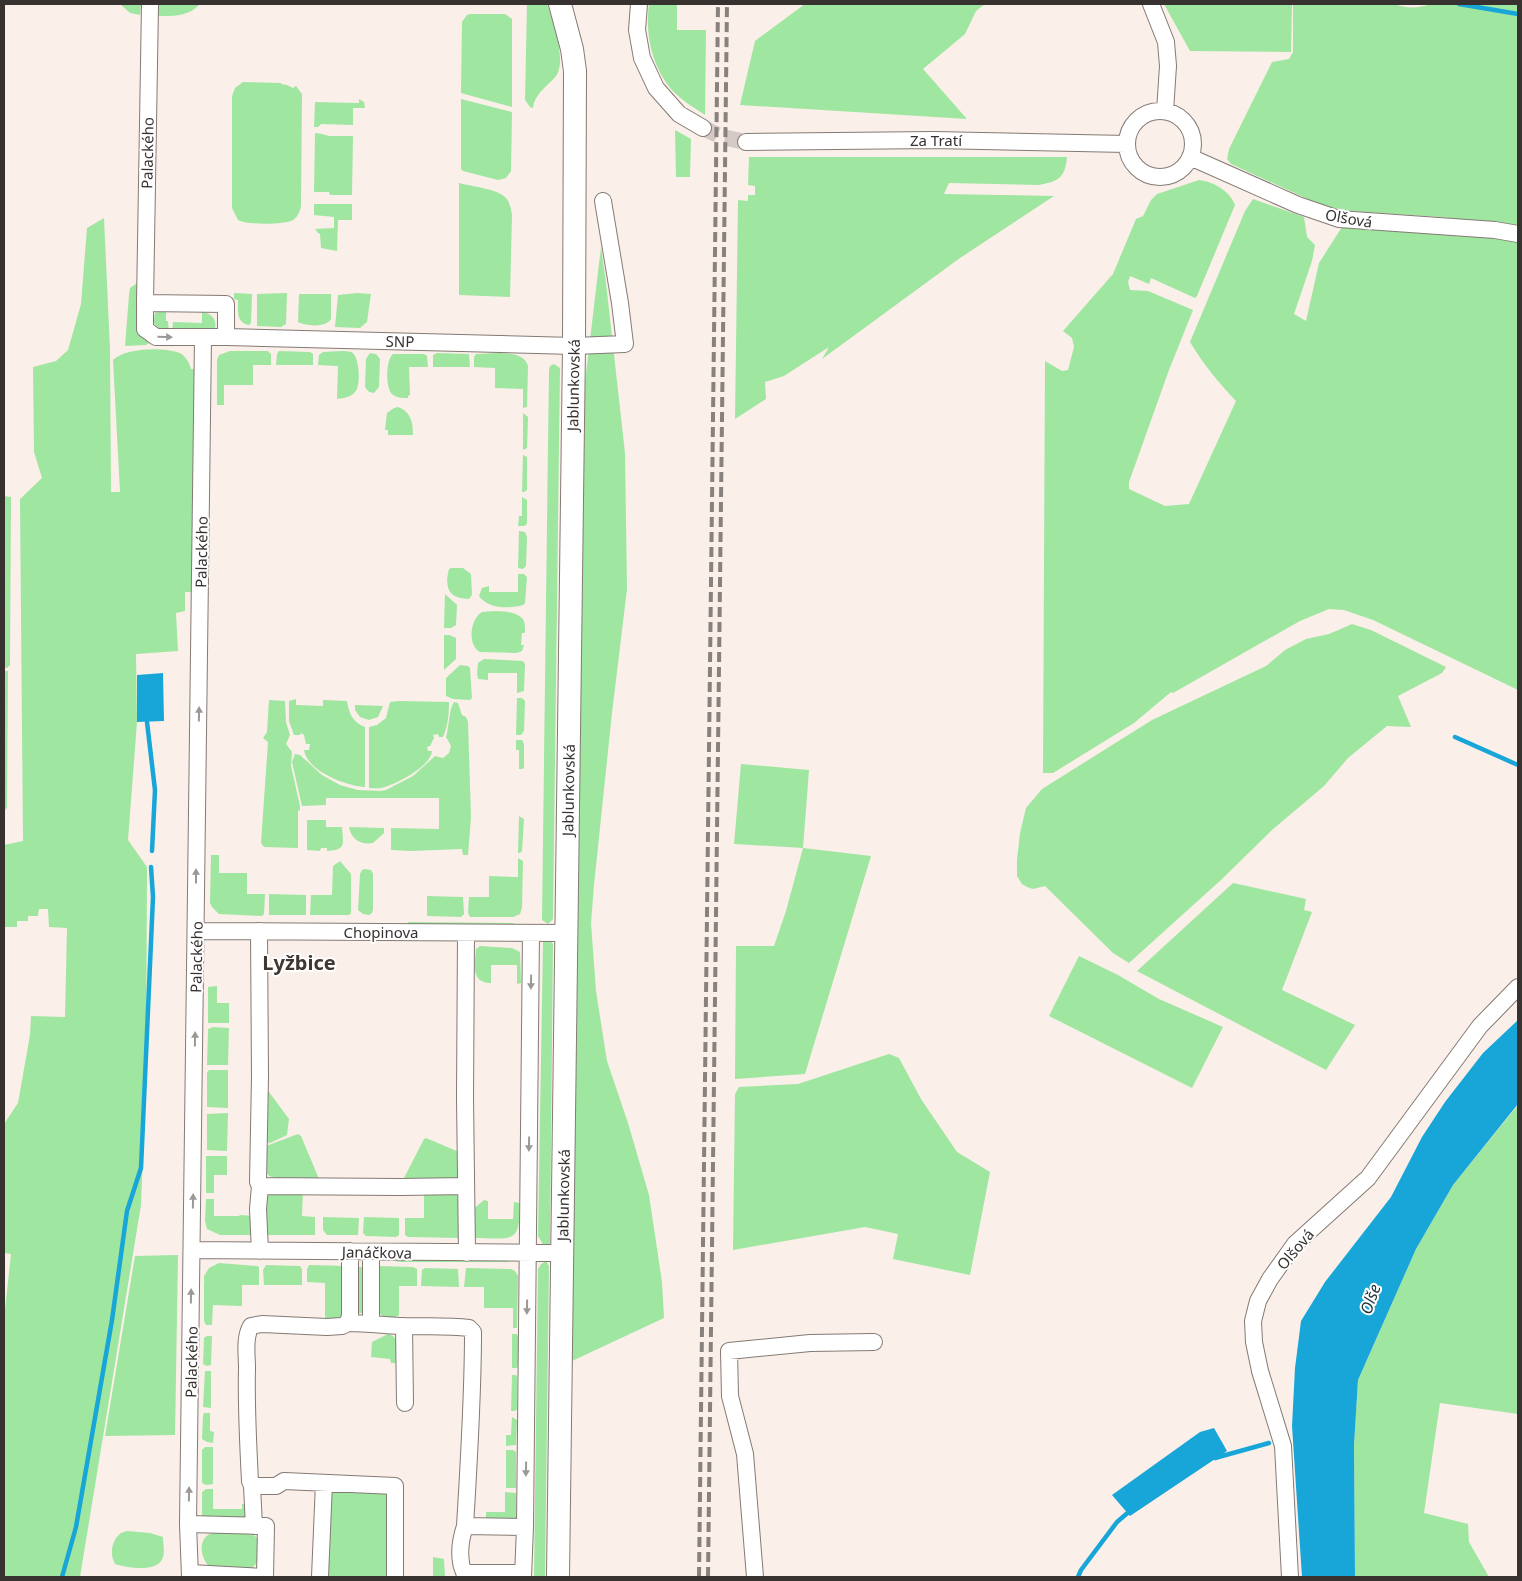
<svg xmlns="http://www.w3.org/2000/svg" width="1522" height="1581" font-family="'Noto Sans',sans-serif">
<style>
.green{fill:#9fe6a0}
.water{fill:#17a6d7}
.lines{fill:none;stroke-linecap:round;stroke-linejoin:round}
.stream{stroke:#17a6d7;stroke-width:4.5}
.street-tunnel{stroke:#d4c9c4;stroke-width:16;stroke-dasharray:16 8;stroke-linecap:butt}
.street-casing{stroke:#847a74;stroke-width:18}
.secondary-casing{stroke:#847a74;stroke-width:24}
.street{stroke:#fff;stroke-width:16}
.secondary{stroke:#fff;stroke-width:22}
.rail{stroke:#89817d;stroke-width:4;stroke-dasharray:10 5;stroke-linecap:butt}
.oneway{fill:#9b9898}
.labels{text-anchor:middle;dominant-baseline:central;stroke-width:4;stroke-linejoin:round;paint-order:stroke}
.street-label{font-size:15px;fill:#373230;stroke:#fff}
.water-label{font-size:16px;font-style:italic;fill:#1e333d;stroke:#fff}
.district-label{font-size:20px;font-weight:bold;fill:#403732;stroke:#fff}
</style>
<rect width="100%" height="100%" fill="#fbefe9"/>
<path class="green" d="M120 4H141L140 15 130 13Z
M157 4H200C188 17 173 16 156 16Z
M527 4H547C553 20 567 61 556 76 547 87 535 93 533 108L530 107 525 100Z
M649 4H677V30H706L705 115C693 107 681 100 671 89 651 65 645 33 649 4Z
M805 4H985L976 11 965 34 923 69 967 119 740 105 755 41Z
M1164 4H1292L1291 52 1190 51Z
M1293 4H1394C1408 9 1418 8 1432 4H1518V226L1440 217 1349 211 1321 205 1231 164 1227 159 1229 149 1272 62 1289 59 1293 52Z
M470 14H505L512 19V107L461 93 462 22 467 15Z
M243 82 281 83V84L287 85 293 88 296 86 302 94 301 206C300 211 298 217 293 220 284 225 246 225 238 220L232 208V96L235 88Z
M359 99 364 102 365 108H353V125L321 124 318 127H314L315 102 359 103Z
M461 99 512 112 511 171 506 178 498 180 463 171 461 169Z
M675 130 691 139 690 177H676Z
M315 133 322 134 329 136H353L352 195H330L329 192H314Z
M749 157H1067C1065 178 1059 181 1039 185L949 183 944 194 1054 196 960 258 822 359 829 347 784 376 765 382 766 399 735 419 738 200 748 201V195H755V186L748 185Z
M1199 180C1214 182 1230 191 1235 205L1197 296 1195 298 1151 278 1149 284 1130 276 1128 282 1130 290 1148 291 1193 310 1169 370 1129 482V489L1165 506 1189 504 1236 401C1219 383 1203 364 1190 342L1245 211 1253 199 1304 217 1307 237 1315 245 1312 261 1294 314 1306 321 1319 263 1342 227 1436 232 1518 241V690L1373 620 1344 610 1329 609 1300 621 1173 693 1171 692 1134 723 1053 773H1043L1045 361 1062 371 1068 370 1074 347 1072 338 1063 331 1113 274 1136 219 1143 216 1151 200 1157 194Z
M459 183C470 186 497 189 505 197 510 202 511 209 512 215L510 297 459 295Z
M314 204H352V220H338L337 251 321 248 320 234 318 233 315 229 334 228V217L314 215Z
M104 218 110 349 111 492H120L113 360C124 348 162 347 177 352 185 354 189 362 191 369H196L192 592H185V611L176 613 178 651 136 654 137 722 128 840 147 867 146 1077 141 1205 80 1577H4V1319L11 1254 4 1253V1124L18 1103 30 1035 31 1016 65 1017 67 928 49 927 48 909H39L38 916H28V921H17V927H4V845L23 841 20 499 42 478 34 452 33 367 56 361 68 350 81 304 87 228Z
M601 247 606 283 625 453 627 589 612 713 594 885 591 923 596 991 607 1061 628 1123 649 1195 662 1282 664 1318 572 1361 585 382Z
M137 283 143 337 149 343 146 345 125 346 129 295 130 288Z
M234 293 252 294 251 323 249 325C236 323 238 311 238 300L234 299Z
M287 293 286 324 281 327 257 326V294Z
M357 293 371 294 367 322 360 328 335 327 338 295Z
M299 294H331V319C326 328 306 326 298 322Z
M166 310V321H168L169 331 159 328 153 323 155 313Z
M202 312C212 313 217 320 215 329L172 331 173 322 202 323Z
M230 351H268L271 354V365H253V385H224V405H217V360L219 355Z
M279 351 310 352 313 354V365H276L277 354Z
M323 352C331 352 343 350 351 352 360 355 361 387 355 392 351 397 344 398 337 399L338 366 318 365 319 355Z
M370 353 376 354 380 359 379 387 374 393 369 392 365 387 366 359Z
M437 353 469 354 470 367H433V355Z
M393 354H424L427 356 428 367H409L410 395 408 396V398C402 398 396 398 392 394 385 387 386 359 393 354Z
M476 354C491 354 524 348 528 366L527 407 523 408V389L495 388V368L474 367V357Z
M554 364 560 368 553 919 548 924 542 920 548 444 549 370 550 366Z
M398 407C411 412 413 422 413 435H388V430H385L387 413 394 408Z
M523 413 528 417 527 448 523 450Z
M523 455 527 457V490L524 492H522Z
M4 496 11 497 10 665 7 668 4 667Z
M522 497 527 500V524L524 526H518L519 516H522Z
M519 531 525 532 527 537 526 566 523 569 518 568Z
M451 568H463L471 574 472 595 469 599C449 599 444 588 449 569Z
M518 574H524L527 577 525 603 523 605C509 609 488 609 479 596L482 588 489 586V592H518Z
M445 594 457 605 456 625 451 628H444Z
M482 612C493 611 518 609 524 621 525 624 525 629 525 633H522L521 645H524L522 651 517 653 480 652C467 645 470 619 482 612Z
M1352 624 1371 630 1446 667 1442 673 1398 696 1411 727 1387 726 1348 758 1324 786 1272 830 1222 879 1129 963 1113 953 1045 886 1033 889 1027 887 1022 884 1017 876V860L1020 833 1026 808 1042 789 1152 720 1266 666 1285 650 1306 639 1329 634Z
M444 635H449L456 638V659L444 670Z
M484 659 523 661 525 664 524 691 517 693V673H488V680L478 679 477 673 478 663Z
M460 665 468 666 470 668 472 698 470 700 453 699 446 696V678Z
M4 671H8L7 808 4 811Z
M517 698H522L525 701 524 731 521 735H516Z
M296 699V705L323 706V700L347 701C349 713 352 722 365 727V787C346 786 307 771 304 750H309L310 744H306L304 735 301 733 300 735H294L289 721V701Z
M269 700 285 701 286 722 290 735 286 744 292 752 291 766 300 806V810L298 811V848L264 847 261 843 268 742 263 738 267 732Z
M399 701 449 702C449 714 448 726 443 737H439L438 734 433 735 434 738 430 746 427 747 428 751H432C431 766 398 783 385 787 380 789 374 788 369 788V727L377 725 386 718 390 702Z
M454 702 458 703 462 715 466 717 468 722 471 817 468 855H463L462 849 410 851 391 850V828L439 829V798H326V805L302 806 292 762 295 754 300 755 322 775 340 785 358 790 380 791 386 790 413 776 435 756 443 758 449 753 451 746 446 737C449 727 449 709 454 702Z
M355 705 383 706 378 717 369 720 360 717 355 710Z
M516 740H522L524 744V767L523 769H519V750H516Z
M741 764 809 770 803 848 871 856 805 1074 735 1079 736 946H774L786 911 803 848 734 844Z
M519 816 524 819 522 851 520 853H518Z
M307 820H326V827H342C343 844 347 850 327 851V848H321L320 851 307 850Z
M349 827 384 828V833L373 843C362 845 351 840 349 827Z
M211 855H219V873H247V894H265L264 914 262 916 219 914 212 907 210 903Z
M518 858 523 861 522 908 520 914 513 917H470L468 913 469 897H489V876L518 877Z
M340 861 351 874V913L349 915H310L311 895H332L333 866Z
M364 869 371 870 373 874V909L372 913 369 915 363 914 358 910 360 874 362 870Z
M1233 883 1306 899 1304 910 1312 912 1282 990 1355 1025 1326 1070 1137 971Z
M269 894 306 895V915H269Z
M427 896 463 897 464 914 461 917 427 916Z
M408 922 506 923H513L517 926 408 927Z
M543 941H551L553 944 550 1243 548 1245 544 1246 538 1236Z
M480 946 512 948 520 952 521 983 517 984V965H491V983C470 983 475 963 476 949Z
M1079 956 1118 975 1159 999 1223 1027 1192 1088 1049 1016Z
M217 986V1003H229V1023H208V987Z
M213 1027 229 1028 228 1065H207L208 1031V1029Z
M889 1054 899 1058 921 1099 957 1152 990 1172 970 1275 893 1259 898 1234 865 1227 733 1250 735 1094 739 1087 798 1084Z
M209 1070H228V1108L207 1107V1073Z
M266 1088 289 1119 287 1135 270 1143 265 1142Z
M1518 1105V1414L1440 1403 1424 1513 1468 1524 1469 1542 1489 1577H1355L1354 1445 1358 1380 1416 1249 1453 1185Z
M228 1113 227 1151 207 1150V1114Z
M298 1134 301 1136 319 1179H280L269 1176 265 1170 266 1146Z
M426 1138 459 1152 461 1178H404L424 1139Z
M206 1156H227V1175H214V1193H206Z
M303 1191 302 1216 315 1217V1235H265L267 1194Z
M424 1192H457L458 1203H461L460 1238 408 1237 405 1235V1218H424Z
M206 1199H214V1216H239L240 1215 255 1216 253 1235H220L207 1229 205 1221Z
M484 1200 488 1201V1219H513L514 1202 519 1203C522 1246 509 1238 474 1238L471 1211Z
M323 1217 359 1218 358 1235H327L323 1230Z
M364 1217 399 1218V1235L396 1237 366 1236 363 1233Z
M178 1255 175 1435 105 1436 135 1256Z
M396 1256 509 1258 508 1262H397Z
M546 1261 549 1266 545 1577H534L538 1269 541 1264Z
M219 1263 257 1266 259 1267V1285H242V1306L213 1305 212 1325H206L204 1321V1276L209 1268Z
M266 1265 300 1266 302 1269V1285H264L263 1270Z
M309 1265 345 1266 343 1316C338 1320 331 1322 325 1322V1283L307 1282V1269Z
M378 1266 413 1267 417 1269V1286H399V1315C392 1320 385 1319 379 1313Z
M357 1267H367L365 1313H357Z
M425 1268 458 1269 459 1287 421 1286 422 1270Z
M466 1268 511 1269 515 1271 518 1276 517 1328H513V1308H484V1287H464Z
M388 1334C400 1336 399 1353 401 1363H391L390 1359 371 1357 372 1342Z
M512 1334H517L518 1337V1365L517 1368H512Z
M207 1336H212L211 1365 207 1366 203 1364 204 1338Z
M205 1371H211V1408L203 1407Z
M512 1375H516L517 1377V1409L515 1411H511Z
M204 1413H210V1431L214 1432 213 1443 207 1442 202 1439 203 1416Z
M512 1417 517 1420 516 1445 506 1446V1435H511Z
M205 1447H213V1484L206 1485 202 1483V1450Z
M506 1450H513L516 1452V1488H506Z
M206 1489H213V1509H242V1504H249V1520L202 1521V1492Z
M331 1489 392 1490 390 1577H327Z
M505 1492 516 1493V1524L486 1525V1512H505Z
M127 1531 150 1533 163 1537C163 1544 165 1551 163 1557 159 1573 127 1568 115 1564 109 1553 112 1540 121 1533Z
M219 1532C229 1532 253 1528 258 1540 260 1543 259 1549 258 1552 258 1561 258 1564 250 1569L210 1567C202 1560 197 1543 208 1535 211 1533 216 1532 219 1532Z
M433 1557 444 1559 445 1577H433Z"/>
<path class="water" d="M163 673 164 721 137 722V675Z
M1518 1020V1104L1453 1185 1416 1249 1358 1380 1354 1445 1355 1577H1302L1292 1426 1295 1368 1301 1321 1325 1282 1391 1197 1422 1137 1445 1102 1483 1053Z
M1214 1428 1227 1451 1130 1516 1112 1495 1200 1432Z"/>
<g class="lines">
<path class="stream" d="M1459 4 1518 14
M147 722 155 790 152 851
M1455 737 1518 765
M1215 1458 1269 1443
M62 1577 76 1527 112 1320 127 1211 141 1168 153 897 151 867
M1078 1577 1081 1570 1117 1522 1131 1510"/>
<path class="street-tunnel" d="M703 128 722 137 746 142"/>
<g class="street-casing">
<path id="street" d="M639 4 637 30 642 58 656 88 679 114 703 128
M1151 4 1166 42 1168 66 1165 111
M1127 144a33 33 0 1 1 66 0a33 33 0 1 1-66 0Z
M746 142 934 140 1127 144
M1190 157 1298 205 1339 219 1495 230 1518 234
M145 303 226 304V337H156L145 329V303L150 4
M226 337 574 346 625 344 620 303 603 201
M196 931 566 933
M259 931 260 1076 258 1182 260 1186 400 1187 466 1186
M466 933 465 1098 467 1253
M260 1186 258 1209 260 1251
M192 1250 562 1253
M348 1323C365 1323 382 1325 399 1326 422 1327 446 1325 469 1328L473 1332C473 1397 469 1461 465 1526 461 1538 459 1550 461 1562 461 1568 465 1571 465 1577
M371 1323V1252
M404 1326 405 1403
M252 1486H276L284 1481 395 1486V1577
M188 1524 266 1526 265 1577 190 1573
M254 1526 252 1486 250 1481C248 1443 246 1406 247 1368 247 1355 244 1338 251 1326L262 1324 327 1327 342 1326 348 1323 350 1315V1251
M465 1526 525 1527
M465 1573H523
M190 1577 188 1524 203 337
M320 1577 324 1483
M523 1577 525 1527 531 933
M755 1577 745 1454 730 1396 729 1351 810 1343 874 1342
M1290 1577 1283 1446 1260 1371 1254 1342 1253 1321 1258 1301 1270 1279 1295 1244 1368 1178 1480 1026 1518 987"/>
</g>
<g class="secondary-casing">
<path id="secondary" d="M558 1577 574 346 575 71 572 49 560 4"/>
</g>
<use href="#street" class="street"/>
<use href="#secondary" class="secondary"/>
<path class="rail" d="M699 1577 718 4
M708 1577 727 4"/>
</g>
<defs><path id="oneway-solid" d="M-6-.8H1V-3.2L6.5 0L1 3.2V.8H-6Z" transform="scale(1.25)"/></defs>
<g class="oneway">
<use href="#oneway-solid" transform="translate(165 337) rotate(1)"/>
<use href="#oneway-solid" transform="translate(199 714) rotate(-89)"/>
<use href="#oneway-solid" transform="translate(196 876) rotate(-90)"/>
<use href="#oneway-solid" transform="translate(531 982) rotate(91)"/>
<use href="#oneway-solid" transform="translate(195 1039) rotate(-89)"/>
<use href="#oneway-solid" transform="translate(529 1144) rotate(91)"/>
<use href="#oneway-solid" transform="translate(193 1201) rotate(-89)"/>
<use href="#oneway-solid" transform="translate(191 1296) rotate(-89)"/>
<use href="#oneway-solid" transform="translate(527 1307) rotate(91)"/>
<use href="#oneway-solid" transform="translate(526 1469) rotate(91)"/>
<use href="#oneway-solid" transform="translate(189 1494) rotate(-89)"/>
</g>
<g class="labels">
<g class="street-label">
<text x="936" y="140">Za Tratí</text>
<text transform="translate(147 153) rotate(-89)">Palackého</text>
<text transform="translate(1349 218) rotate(10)">Olšová</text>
<text transform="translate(400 341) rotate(1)">SNP</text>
<text transform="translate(573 385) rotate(-89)">Jablunkovská</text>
<text transform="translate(201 552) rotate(-89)">Palackého</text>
<text transform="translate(568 790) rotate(-89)">Jablunkovská</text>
<text x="381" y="932">Chopinova</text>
<text transform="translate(196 957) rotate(-89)">Palackého</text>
<text transform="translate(563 1195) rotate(-89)">Jablunkovská</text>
<text transform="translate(1295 1249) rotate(-49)">Olšová</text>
<text transform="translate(377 1252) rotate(1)">Janáčkova</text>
<text transform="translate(191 1362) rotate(-89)">Palackého</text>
</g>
<g class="water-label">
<text transform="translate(1370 1299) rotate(-70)">Olše</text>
</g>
<g class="district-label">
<text x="299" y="962">Lyžbice</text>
</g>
</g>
<rect width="1522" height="1581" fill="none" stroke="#373230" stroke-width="10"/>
</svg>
